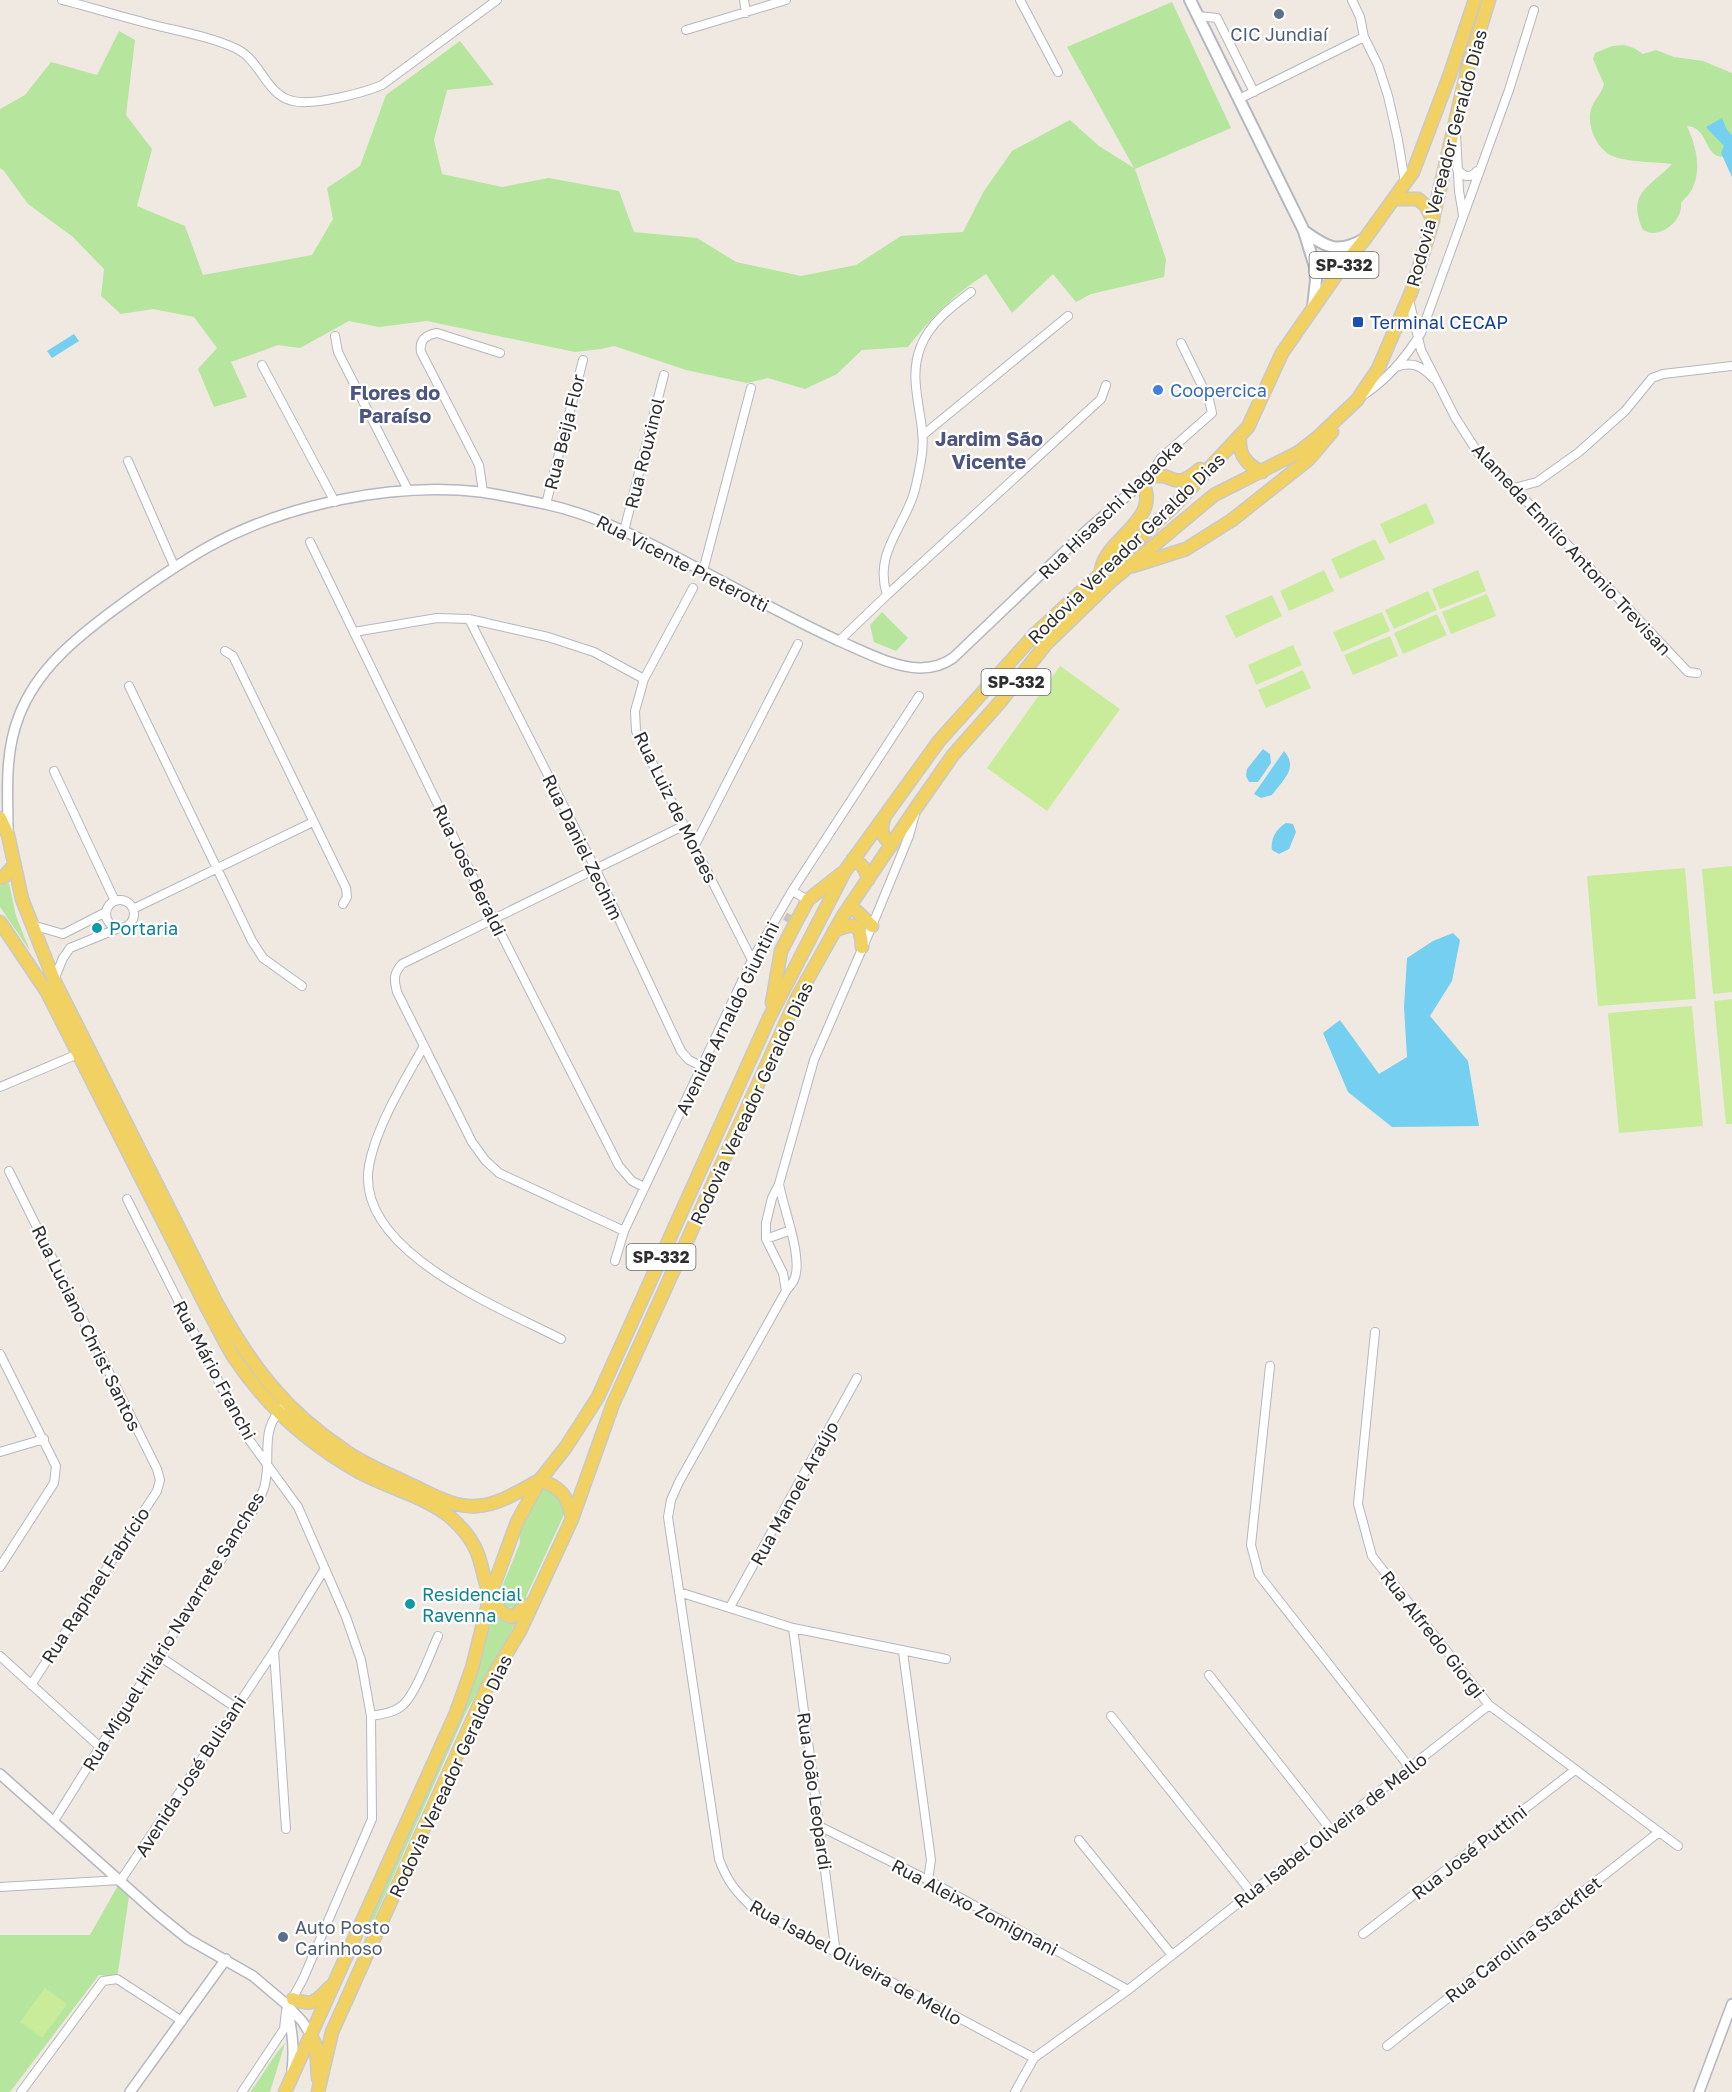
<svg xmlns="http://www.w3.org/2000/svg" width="1732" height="2092" font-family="'Golos Text',sans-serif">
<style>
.green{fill:#b6e59e}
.pitch{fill:#c9ec9a}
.water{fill:#75cff0}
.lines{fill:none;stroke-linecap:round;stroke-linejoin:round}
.minor-tunnel{stroke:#c8c4bd;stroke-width:8;stroke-dasharray:8 4;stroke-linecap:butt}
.minor-casing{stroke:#b4b7c1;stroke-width:10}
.tertiary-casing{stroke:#b4b7c1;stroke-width:12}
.secondary-casing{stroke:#b4b7c1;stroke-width:14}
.primary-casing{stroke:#c9c9c9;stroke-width:15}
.minor{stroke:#fff;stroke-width:8}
.tertiary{stroke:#fff;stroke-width:9}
.secondary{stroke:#fff;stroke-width:10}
.primary{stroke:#f2d163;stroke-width:12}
.service-dot{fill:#5c6f8a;stroke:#fff;stroke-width:2}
.transit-dot{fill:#1a4fb4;stroke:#fff;stroke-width:2}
.shop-dot{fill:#3f7fe0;stroke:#fff;stroke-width:2}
.culture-dot{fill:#0f9aa8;stroke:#fff;stroke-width:2}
.labels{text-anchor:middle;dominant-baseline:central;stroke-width:4.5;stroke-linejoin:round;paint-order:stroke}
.shield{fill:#fff;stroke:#6d6d6d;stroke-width:1.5}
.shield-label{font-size:16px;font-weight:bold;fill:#2e2e2e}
.service-label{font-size:18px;fill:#4e5e75;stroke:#fff}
.street-label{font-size:18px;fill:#2e2e2e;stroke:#fff}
.transit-label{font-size:18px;fill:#164399;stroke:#fff;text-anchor:start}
.shop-label{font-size:18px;fill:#366cbe;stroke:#fff;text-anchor:start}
.culture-label{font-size:18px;fill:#0d838f;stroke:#fff;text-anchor:start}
.neighbourhood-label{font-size:20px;font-weight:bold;fill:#4d5680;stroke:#fff}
</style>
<rect width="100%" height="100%" fill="#efe9e1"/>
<path class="green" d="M1172 2 1231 128 1135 169 1166 259 1164 277 1091 294 1076 302 1053 274 1012 313 986 274C955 293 930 319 908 347L862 350 837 374 805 389 768 378 747 383 686 370 614 346 601 349 575 352 427 321 379 327 349 321 300 348 278 345 231 362 247 397 214 407 198 369 217 348 194 317 153 309 121 314 101 296 104 269 73 237 28 204 4 171 0 168V109L25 95 51 62 97 75 119 31 135 40 126 115 152 149 137 206 185 226 203 275 312 255 333 219 327 188 360 166 386 95 460 41 494 85 447 90 434 140 442 174 502 187 549 178 619 191 634 232 697 238 736 262 801 276 856 265 901 236 963 232 984 191 1012 151 1070 120 1099 146 1134 168 1067 47Z
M1624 45 1634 48 1643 54 1656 50 1674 57 1703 61 1732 73V158C1728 157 1721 157 1717 156 1704 149 1707 128 1687 126 1695 144 1702 167 1693 187 1691 193 1685 198 1681 203 1683 217 1668 233 1653 233 1649 233 1646 231 1643 230 1626 193 1650 187 1672 164 1657 162 1629 162 1615 157 1598 152 1586 126 1591 109 1594 100 1602 93 1604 84L1593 59 1595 53 1612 46Z
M882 612 908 638 896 651 874 642 870 625Z
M9 883 16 916 30 951 0 907V886Z
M543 1489 553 1490 567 1508 524 1601 517 1608C507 1608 498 1606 499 1594L520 1543 519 1530 531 1503Z
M490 1610 499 1619 517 1621 466 1712 361 1949 377 1901Z
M121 1880 130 1889 117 1979 115 1977 99 1975 10 2092H0V1935H90Z
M285 2043 270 2092H250C263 2076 271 2058 285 2043Z"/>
<path class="pitch" d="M1426 503 1435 523 1389 544 1380 524Z
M1375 539 1385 559 1340 579 1331 559Z
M1324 570 1334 591 1289 611 1280 591Z
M1478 570 1486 591 1440 609 1432 589Z
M1428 591 1437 610 1394 629 1385 610Z
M1487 594 1496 616 1451 634 1442 612Z
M1272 595 1282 616 1236 638 1225 616Z
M1382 612 1390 631 1342 652 1333 632Z
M1437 614 1447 635 1403 654 1394 633Z
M1390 636 1398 656 1353 675 1344 655Z
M1293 645 1302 665 1256 685 1248 665Z
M1060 666 1120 709 1047 811 987 768Z
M1303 670 1311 688 1266 708 1258 690Z
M1732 866V992L1713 994 1702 869Z
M1685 868 1696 999 1598 1006 1587 876Z
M1732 999V1124H1726L1714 1001Z
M1692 1006 1703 1126 1619 1133 1608 1013Z
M45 1988 67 2004 42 2038 20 2022Z"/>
<path class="water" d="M1722 118 1727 130 1732 135V177L1721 153 1724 146 1706 127Z
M74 334 79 341 52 358 47 351Z
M1263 749 1270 754 1271 763 1258 782H1249L1246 776 1247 769Z
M1284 751C1299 768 1283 780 1272 795L1261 798 1254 794Z
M1286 823 1293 824 1296 832 1289 849 1279 854 1272 850C1270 839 1277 828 1286 823Z
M1453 933 1460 940 1452 981 1430 1016 1468 1061 1479 1126 1392 1127 1348 1092 1323 1033 1340 1020 1379 1074 1407 1057 1404 1007 1407 958 1433 941Z"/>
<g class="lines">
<path class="minor-tunnel" d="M785 916 790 919"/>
<g class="minor-casing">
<path id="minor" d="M62 0C93 8 123 17 154 25 182 32 212 37 237 49 261 61 266 95 293 101 313 106 363 93 382 85L497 0
M744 0 746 13
M1020 0 1058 72
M1352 0 1360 17 1364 37 1378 65 1388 96 1398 140 1405 183
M1198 16 1217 18 1254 92
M686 30 786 0
M1239 99 1364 37
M1456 134 1459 191 1463 215
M1457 169C1464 177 1470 179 1477 171
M1409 300 1421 350 1455 417 1478 453 1514 488 1688 672 1697 673
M335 336 338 352 408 490
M262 365 335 502
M1396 367C1412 361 1422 366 1433 378
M1365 394C1389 378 1406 357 1421 333L1509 90 1534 10
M923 435 1068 316
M128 461 175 568
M1149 477 1161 458 1212 413 1209 400 1181 343
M1514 488 1537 482 1579 452 1625 411 1652 378 1663 374 1732 366
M483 492 479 465 421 352C419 340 426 335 437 333L500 353
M546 504 583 360
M624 531 664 375
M310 542 493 918 619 1166 632 1181 644 1187
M703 571 751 388
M693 588 644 679 635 711 636 731 752 960
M887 595C874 555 901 531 913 496 917 484 919 471 921 460 929 421 905 384 921 346 930 323 951 307 971 292
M469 619 596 870 681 1051 689 1060 703 1067
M354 632 437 618 469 619 548 637 594 652 644 679
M839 641 887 595 1101 399 1106 385
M225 651 233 656 346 888 347 897 343 904
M129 686 252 941 263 958 302 986
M54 771 115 901
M694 847 798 644
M792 891 808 900
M106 914a14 14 0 1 1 28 0a14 14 0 1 1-28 0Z
M133 909 313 822
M32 925 63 934 106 912
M54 980 63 958 70 948 119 928
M424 1046C404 1081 376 1127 369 1166 354 1251 501 1308 561 1339
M0 1087 78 1054
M9 1171 157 1469 160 1480 157 1491 31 1685
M779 1184C783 1208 804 1259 794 1280 792 1284 788 1288 786 1291L679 1482 671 1500 668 1517 719 1859C727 1881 736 1892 753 1908L1034 2058
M127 1199 245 1434 298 1507 346 1617 361 1660 371 1716 372 1819 303 1979 291 2001
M624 1231 499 1173 485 1160 472 1142 397 992C394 980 393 974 402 964L683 826
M766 1239 791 1230
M615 1261 624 1231 752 960 792 891 919 696
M786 1291 783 1273 766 1239V1223L772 1198 779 1184 814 1060 872 926 909 836 915 814
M1375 1332 1358 1504 1372 1556 1489 1705 1678 1846
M0 1354 56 1466 54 1483 0 1567
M1270 1366 1251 1545 1259 1575 1410 1768
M0 1452 44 1439
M679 1592 793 1628 946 1659
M730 1607 857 1378
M793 1628 836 1954
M274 1651 286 1829
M903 1652 931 1860 928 1880
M0 1656 100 1747
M159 1656 235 1707
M1209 1675 1331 1830
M371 1716C382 1714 394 1713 403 1705 416 1693 430 1654 438 1636
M1111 1716 1251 1892
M54 1821 100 1747 256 1506C259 1499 264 1491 265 1484 272 1450 258 1431 286 1403
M821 1827 928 1880 1128 1990
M1079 1840 1172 1955
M0 1887 121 1880 274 1651 324 1570
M1363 1934 1575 1770
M1387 2046 1659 1832
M21 2092 103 1981 117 1979 182 2021
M242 2092 284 2029 286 2011
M1015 2092 1034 2058 1128 1990 1489 1705"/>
</g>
<g class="tertiary-casing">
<path id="tertiary" d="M8 832C8 793 4 754 19 716 37 669 76 638 115 609 145 587 176 565 208 547 285 504 394 482 481 492 502 495 524 500 545 504 601 516 651 544 701 570 746 594 791 619 837 640 863 651 892 667 920 668 933 668 943 665 953 658L1085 532 1146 479
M0 1774 157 1914 188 1939 253 1976 286 2004 302 2021 311 2035
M287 2007C292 2028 295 2048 292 2070
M130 2092 226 1959
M1699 2092 1732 2004"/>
</g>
<g class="secondary-casing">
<path id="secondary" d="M1190 0 1304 231 1315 267 1316 280 1313 307
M1304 231C1326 247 1337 254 1363 240"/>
</g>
<g class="primary-casing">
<path id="primary" d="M1394 199H1418L1426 206 1433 221
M1240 437C1238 455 1247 465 1262 472
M1149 477C1176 470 1171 494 1200 469
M1133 566 1186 549 1232 520 1309 459 1332 432
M1101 570C1106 538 1163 519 1142 482
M0 818 8 835 22 899 54 980 217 1304C251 1365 284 1410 344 1450 363 1464 387 1473 409 1484 430 1493 453 1508 477 1506 499 1505 521 1490 540 1480 561 1487 568 1497 572 1518
M884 818C880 831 882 837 892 845
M853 859C862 864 866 869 868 880
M0 878 4 877 14 865
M850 905 872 926
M0 922 47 992 207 1308C216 1324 224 1341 233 1356 265 1405 309 1444 359 1472 388 1488 424 1496 449 1516 461 1526 471 1538 477 1552 486 1574 485 1609 512 1617L530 1604
M834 931C854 922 861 923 862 947
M772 1003 781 951 796 922 808 900 842 873
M293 1999C314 2007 316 2001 330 1987
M311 2035 316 2046 318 2078
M285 2092 456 1713 472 1668 490 1596 517 1522 540 1480 566 1447 598 1397 769 1018 845 871 939 741 1035 634 1173 507 1248 427 1282 353 1339 271 1364 240 1413 172 1449 77 1475 0
M318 2092 332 2032 490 1681 520 1631 572 1519 613 1404 797 998 843 916 918 805 953 755 1000 702 1046 644 1110 582 1214 495 1299 452 1318 437 1357 400 1378 369 1412 290 1431 227 1467 71 1489 0"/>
</g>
<use href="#minor" class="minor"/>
<use href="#tertiary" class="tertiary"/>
<use href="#secondary" class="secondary"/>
<use href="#primary" class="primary"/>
</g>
<g class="service-dot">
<circle cx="1279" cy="14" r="6"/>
<circle cx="283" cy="1937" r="6"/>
</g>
<rect class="transit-dot" x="1352" y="316" width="12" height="12" rx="3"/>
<circle class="shop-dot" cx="1158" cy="390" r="6"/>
<g class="culture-dot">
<circle cx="97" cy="928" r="6"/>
<circle cx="410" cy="1604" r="6"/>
</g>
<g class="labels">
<g class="shield">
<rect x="1309.5" y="252" width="69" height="26" rx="4.5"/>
<rect x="981.5" y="669" width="69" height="26" rx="4.5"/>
<rect x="626.5" y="1244" width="69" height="26" rx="4.5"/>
</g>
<g class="shield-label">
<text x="1344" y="265">SP-332</text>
<text x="1016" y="682">SP-332</text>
<text x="661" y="1257">SP-332</text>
</g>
<g class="service-label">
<text x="1279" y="34">CIC Jundiaí</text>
<text x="295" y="1927" text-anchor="start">Auto Posto<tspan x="295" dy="21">Carinhoso</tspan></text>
</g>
<g class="street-label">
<text transform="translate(1446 158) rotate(-75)">Rodovia Vereador Geraldo Dias</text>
<text transform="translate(564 432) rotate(-76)">Rua Beija Flor</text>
<text transform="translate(644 453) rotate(-76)">Rua Rouxinol</text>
<text transform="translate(1110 509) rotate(-44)">Rua Hisaschi Nagaoka</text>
<text transform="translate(1126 548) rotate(-44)">Rodovia Vereador Geraldo Dias</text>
<text transform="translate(1572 549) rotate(47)">Alameda Emílio Antonio Trevisan</text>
<text transform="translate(683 563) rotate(27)">Rua Vicente Preterotti</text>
<text transform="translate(676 807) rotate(64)">Rua Luiz de Moraes</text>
<text transform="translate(583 847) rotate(64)">Rua Daniel Zechim</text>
<text transform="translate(470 870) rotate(64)">Rua José Beraldi</text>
<text transform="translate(727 1018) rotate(-64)">Avenida Arnaldo Giuntini</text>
<text transform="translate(751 1103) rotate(-65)">Rodovia Vereador Geraldo Dias</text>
<text transform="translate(87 1328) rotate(64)">Rua Luciano Christ Santos</text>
<text transform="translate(215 1370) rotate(62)">Rua Mário Franchi</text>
<text transform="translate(794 1493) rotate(-61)">Rua Manoel Araújo</text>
<text transform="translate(95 1585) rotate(-57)">Rua Raphael Fabrício</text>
<text transform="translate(173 1631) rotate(-58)">Rua Miguel Hilário Navarrete Sanches</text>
<text transform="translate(1433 1634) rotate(52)">Rua Alfredo Giorgi</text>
<text transform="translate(190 1776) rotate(-57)">Avenida José Bulisani</text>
<text transform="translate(450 1776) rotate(-65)">Rodovia Vereador Geraldo Dias</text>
<text transform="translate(815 1791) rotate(82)">Rua João Leopardi</text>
<text transform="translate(1330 1830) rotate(-38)">Rua Isabel Oliveira de Mello</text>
<text transform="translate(1469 1852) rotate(-38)">Rua José Puttini</text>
<text transform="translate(975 1907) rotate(28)">Rua Aleixo Zomignani</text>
<text transform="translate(1523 1939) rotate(-38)">Rua Carolina Stackflet</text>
<text transform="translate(856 1962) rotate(29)">Rua Isabel Oliveira de Mello</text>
</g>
<g class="transit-label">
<text x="1370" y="322">Terminal CECAP</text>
</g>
<g class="shop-label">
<text x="1170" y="390">Coopercica</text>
</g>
<g class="culture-label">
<text x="109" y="928">Portaria</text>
<text x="422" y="1594">Residencial<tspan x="422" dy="21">Ravenna</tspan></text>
</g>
<g class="neighbourhood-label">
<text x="395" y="392">Flores do<tspan x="395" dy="23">Paraíso</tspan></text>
<text x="989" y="438">Jardim São<tspan x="989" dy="23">Vicente</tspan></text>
</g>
</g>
</svg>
